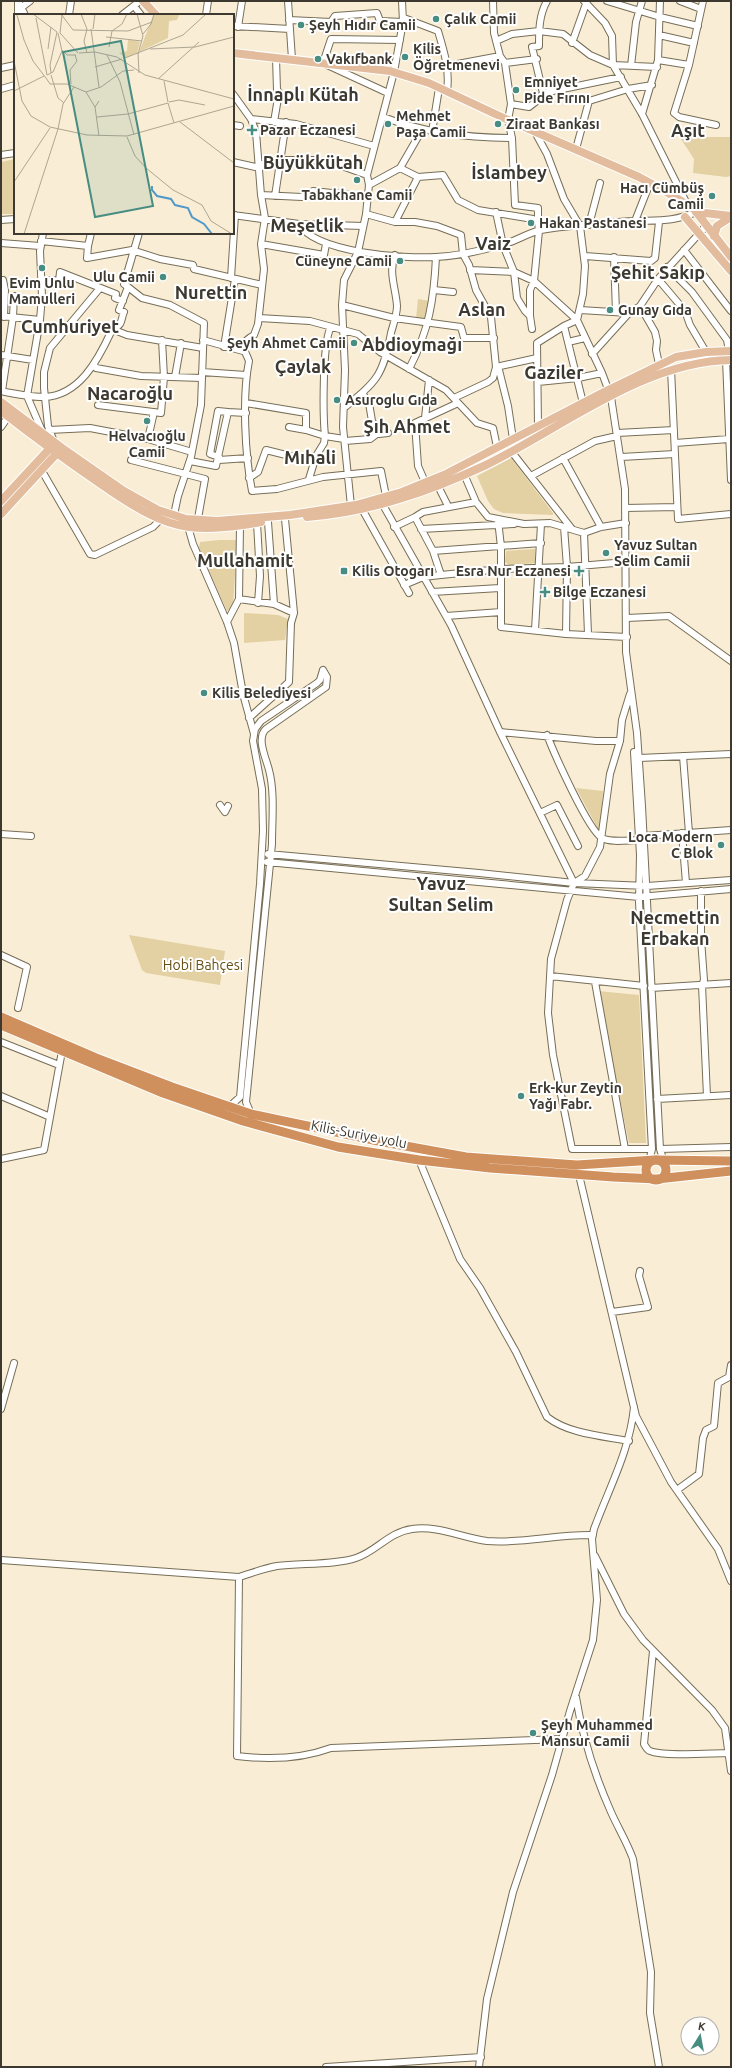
<svg xmlns="http://www.w3.org/2000/svg" width="732" height="2068" font-family="Ubuntu,sans-serif">
<style>
.green{fill:#e3d0a3}
.lines{fill:none;stroke-linecap:round;stroke-linejoin:round}
.minor-casing{stroke:#776e58;stroke-width:8}
.major-casing{stroke:#fff;stroke-width:10}
.highway-casing{stroke:#fff;stroke-width:11}
.minor{stroke:#fff;stroke-width:6}
.major{stroke:#e3bc9e;stroke-width:8}
.highway{stroke:#d0905d;stroke-width:9}
.poi-dot{fill:#488d81;stroke:#fff;stroke-width:1.5}
.labels{text-anchor:middle;dominant-baseline:central;stroke-width:4;stroke-linejoin:round;paint-order:stroke}
.poi-label{font-size:14px;font-weight:bold;fill:#3d3930;stroke:#fff;text-anchor:start}
.park-label{font-size:14px;fill:#665014;stroke:#fff}
.street-label{font-size:14px;fill:#3d3930;stroke:#fff}
.district-label{font-size:18px;font-weight:bold;fill:#3d3930;stroke:#fff}
.inset-river{fill:none;stroke:#5099ca;stroke-width:2}
.inset-road{fill:none;stroke:#aea693;stroke-width:1}
.view{fill:#488d81;fill-opacity:0.15;stroke:#488d81;stroke-width:2}
.inset-edge{fill:none;stroke:#3d3930;stroke-width:2}
</style>
<rect width="100%" height="100%" fill="#f9eed5"/>
<path class="green" d="M683 132 700 137H731V176L726 177 693 173 694 159 681 139Z
M15 159V214H3L1 213V162Z
M418 299 430 301 425 327 419 326 420 321 416 319Z
M511 458 553 513V515L503 513 494 509 488 501 477 476Z
M220 540H237L233 607 227 611 199 548 200 542Z
M535 549 536 563 509 565 505 562 506 551Z
M244 613 278 615 288 619 285 640 244 643Z
M576 788 603 791 600 828 598 829Z
M129 935 225 951 220 985 146 973 142 970Z
M598 991 639 995 646 1143H629Z"/>
<g class="lines">
<g class="minor-casing">
<path id="minor" d="M18 1 25 15
M18 1V15
M288 1 292 59
M493 1 494 33 500 56 505 63 511 104 508 120 512 138 515 205 538 208V222
M584 1 605 23 612 36 613 65 642 114 687 204
M607 1 660 17 698 26
M680 1 701 9
M703 1 689 65 674 113 679 117 716 125
M134 6 141 15
M22 7 30 1
M69 15 71 1
M122 15 140 1
M206 15 208 1
M404 18 438 31C444 51 450 70 447 91
M289 20 331 22 335 16 377 13 380 21 403 22
M233 26 290 29
M238 27 242 1
M659 35 694 43
M496 41 512 34 539 31 563 34 590 55 613 65 657 67
M572 43 587 1
M658 60 689 65
M505 63 537 59
M447 66 500 56
M631 66 636 22 642 1
M1 68 15 65
M1 89 15 85
M388 93 323 63 331 39 400 40
M543 93 532 47 539 46C539 30 539 15 547 1
M233 94 251 119 256 132 261 195 265 218 261 244 264 269 258 324 254 335C238 344 244 348 249 361 242 396 245 456 252 491L277 489 323 477 381 471 386 496
M511 104 529 107 538 100 543 93 621 77
M642 114 658 60 660 1
M383 117C425 133 467 138 512 138
M251 119 296 124 374 146
M274 122 279 92 277 90 276 58
M233 125 240 126
M432 132 439 88
M535 132 547 154 564 199 580 226 585 266 583 294 577 320 602 373 611 397 625 489 626 652 637 733 642 806 660 1149 665 1166
M576 149 589 101 628 89 652 85
M1 155 15 153
M233 162 260 168
M260 164H278L281 160H313L339 165 367 175
M400 168 418 177 443 175 458 200 478 210 533 219 538 222 539 231 534 281 530 290V316L532 329
M369 185 400 168 422 130
M261 195 302 197 313 191 369 197
M275 196 286 122
M496 212 503 245 514 272 517 298 525 311 530 316
M366 214 395 222H415L437 226 461 235 463 254 469 265 476 290 491 317 496 367 493 378 488 382 454 398
M233 215 299 224C316 253 404 259 436 257 458 256 480 251 501 245 515 242 527 233 541 230 571 225 604 223 634 221 658 220 674 222 696 212
M1 220 15 219
M635 221 650 183
M395 222 418 177
M299 224 363 226
M589 225 600 183
M41 241 88 246 91 233
M1 243 40 246
M261 244 324 255 326 244
M88 246 87 258 132 250 160 259 193 265 194 269 262 285
M684 250 731 311
M585 256 651 261 655 258 659 222
M614 257 616 312
M667 267 692 292 727 340 729 351
M470 270 514 272 534 281 577 320 564 326 537 343 538 426
M231 278 235 215
M41 279 45 281 53 280 59 281 60 272 116 294 115 298 123 301
M658 279 685 311 690 325 706 352
M3 280 5 290 4 317
M128 287 142 298 170 305 204 323 201 405 191 457 178 496 174 515
M434 290 453 292
M342 305 394 318 461 327 464 338H494
M640 306 655 332 657 341 656 350 659 364
M580 310 629 313
M1 316 40 320
M259 318 310 321 358 334 380 352 446 390 477 423 493 428 497 447
M564 326 583 403
M112 329 127 335 203 348
M203 340 243 351
M568 342 585 338
M224 347 235 279
M592 354 629 313 640 306 658 279 707 225
M1 355 33 360
M726 360 731 480
M94 365 96 368 141 376 202 378
M498 366 508 406 513 439
M496 367 537 358
M409 369C429 331 434 299 436 257
M671 369 678 519 731 514
M202 372 246 375
M175 377 181 343
M538 382 578 378 602 373
M1 391C15 394 29 397 44 397 79 396 98 360 111 332 113 328 117 328 120 324 122 321 122 316 124 312L119 310 128 287 124 284 139 233
M2 391 13 317 14 296
M362 393 369 403 372 421 379 434 388 433
M246 403 306 413V430
M98 405 161 413 164 377 162 340
M344 408C377 381 383 376 391 333 393 325 397 315 397 306 396 289 388 272 395 255
M425 418 429 380
M1 427 8 417
M289 427 306 430 325 436C323 417 322 342 331 327
M49 430 90 428 148 439 192 452
M42 431 27 396 40 320 42 296 40 251 43 233
M617 433 674 430
M148 439 154 412
M345 441 370 439 378 433
M54 442 48 426 44 388V372L50 348 100 288
M675 443 729 439
M511 451 572 529
M219 457 210 454 218 411 228 412
M621 457 675 454
M563 458 601 527
M131 460 205 479 197 524
M219 460 248 458
M190 461 216 466 228 412 246 413
M42 471 90 554 95 555 153 527 161 519
M464 474 476 502 488 517 524 524 550 523 584 533 601 527 626 523
M531 476 595 441 617 436
M249 478 258 472 266 450 314 462
M309 479 316 456 324 443 325 436 344 439
M425 482 418 466 415 423 458 403
M438 486 448 506
M383 505 451 625 500 732 574 883
M351 506 343 427 345 370 342 305 344 280 358 252 366 214 369 185 367 175 394 72 403 22 402 1
M625 508 677 507
M362 509 409 593
M415 517 433 551 441 575
M498 520 501 547V627L566 634 627 637
M268 522 274 604
M187 523 193 544 227 622 234 643 243 694 254 734
M257 523 260 576 258 603
M394 527 415 517 423 512 476 502
M564 527 567 567 566 634
M421 529 514 524
M584 533 588 634
M433 551 541 543
M404 585 423 577 441 575 501 569 567 567 626 562
M432 592 500 588
M239 599 274 604 294 613
M446 616 501 612
M627 618 669 616 731 661
M227 622 239 599 240 525
M535 630 541 524
M630 694 622 720 620 741 610 774 600 847 585 876 574 883 567 900 551 959 548 1013 553 1055 572 1149H652
M249 718 289 682 291 623 294 613 285 519
M500 732 596 741H620
M547 735C554 753 588 830 602 838 611 843 628 840 639 840
M634 752 640 855 639 902 652 1149 649 1162
M683 756 689 833
M639 758 731 754
M220 805 225 812 228 806
M540 813 557 805 578 846
M682 833 686 883
M1 834 31 836
M644 836 731 830
M268 854 479 873 574 883 647 886 731 880
M267 862 639 897 731 889
M701 891V939L704 980 702 985 707 1096
M1 955 27 967 18 1008
M550 976 644 986
M595 982 625 1149
M651 988 731 983
M1 1042 59 1065
M1 1096 48 1116
M657 1099 731 1095
M229 1107 240 1097 260 884 263 831 262 789 253 741 255 729 261 721 317 683 320 680 323 670
M251 1114 246 1102 272 844C272 820 275 793 269 770 266 758 256 738 266 729L326 687 327 677 323 670
M660 1149 731 1147
M1 1159 44 1150 62 1051
M419 1160 460 1259 480 1288 516 1352 547 1417C569 1434 602 1436 629 1441
M579 1175 636 1416 671 1482 718 1549 731 1581
M612 1312 648 1307 639 1276 640 1271
M1 1409 14 1363
M677 1490 699 1474 703 1438 706 1430 714 1426 718 1383 729 1377 731 1365
M595 1556 624 1614 643 1640 712 1710 725 1728 731 1771
M1 1560 239 1577C252 1573 265 1568 277 1566 300 1563 336 1565 356 1558 377 1551 389 1532 412 1529 437 1525 463 1538 487 1541 523 1544 557 1534 593 1535
M239 1577 237 1756C269 1760 301 1759 331 1748L562 1739
M653 1651 644 1744C646 1747 647 1750 650 1751 665 1757 712 1753 729 1753
M576 1697C582 1735 595 1776 611 1812 618 1828 627 1842 633 1859L651 1972 650 2013 659 2067
M326 2067 481 2057
M479 2067 487 1999 513 1892 552 1775 570 1711 593 1640 597 1600 592 1539 594 1529C609 1488 630 1450 634 1407"/>
</g>
<g class="major-casing">
<path id="major" d="M143 1 156 15
M233 53 390 71 429 83 508 120 639 177 665 191 694 209 731 257
M696 212 731 216
M685 217 731 271
M714 236 717 226 731 217
M1 402 62 448 124 491 158 510 186 519 217 521 290 515 356 505 402 492 444 475 604 392 676 357 706 352 731 351
M1 411C34 437 67 461 102 485 128 502 156 523 189 527 212 530 238 526 261 522
M1 501 52 446
M1 514 59 451
M307 517C370 512 428 492 486 465 562 428 644 361 731 360"/>
</g>
<g class="highway-casing">
<path id="highway" d="M1 1017 96 1058 172 1087 251 1114 378 1141 466 1157 577 1165 655 1160 731 1161
M1 1025 163 1093 243 1121 338 1147 419 1160 490 1168 613 1177 657 1179 731 1171
M646 1170a10 10 0 1 1 20 0a10 10 0 1 1-20 0Z"/>
</g>
<use href="#minor" class="minor"/>
<use href="#major" class="major"/>
<use href="#highway" class="highway"/>
</g>
<g class="poi-dot">
<circle cx="436" cy="19" r="4"/>
<circle cx="301" cy="25" r="4"/>
<circle cx="405" cy="57" r="4"/>
<circle cx="318" cy="59" r="4"/>
<circle cx="516" cy="90" r="4"/>
<circle cx="388" cy="124" r="4"/>
<circle cx="498" cy="124" r="4"/>
<path d="M250 124h4v4h4v4h-4v4h-4v-4h-4v-4h4z"/>
<circle cx="357" cy="180" r="4"/>
<circle cx="712" cy="196" r="4"/>
<circle cx="531" cy="223" r="4"/>
<circle cx="400" cy="261" r="4"/>
<circle cx="42" cy="268" r="4"/>
<circle cx="163" cy="277" r="4"/>
<circle cx="610" cy="310" r="4"/>
<circle cx="354" cy="343" r="4"/>
<circle cx="337" cy="400" r="4"/>
<circle cx="147" cy="421" r="4"/>
<circle cx="606" cy="553" r="4"/>
<rect x="340" y="567" width="8" height="8" rx="2"/>
<path d="M577 565h4v4h4v4h-4v4h-4v-4h-4v-4h4z"/>
<path d="M543 586h4v4h4v4h-4v4h-4v-4h-4v-4h4z"/>
<circle cx="204" cy="693" r="4"/>
<circle cx="721" cy="845" r="4"/>
<circle cx="521" cy="1096" r="4"/>
<circle cx="533" cy="1733" r="4"/>
</g>
<g class="labels">
<g class="poi-label">
<text x="444" y="19">Çalık Camii</text>
<text x="309" y="25">Şeyh Hıdır Camii</text>
<text x="413" y="49">Kilis<tspan x="413" dy="16">Öğretmenevi</tspan></text>
<text x="326" y="59">Vakıfbank</text>
<text x="524" y="82">Emniyet<tspan x="524" dy="16">Pide Fırını</tspan></text>
<text x="396" y="116">Mehmet<tspan x="396" dy="16">Paşa Camii</tspan></text>
<text x="506" y="124">Ziraat Bankası</text>
<text x="260" y="130">Pazar Eczanesi</text>
<text x="704" y="188" text-anchor="end">Hacı Cümbüş<tspan x="704" dy="16">Camii</tspan></text>
<text x="357" y="195" text-anchor="middle">Tabakhane Camii</text>
<text x="539" y="223">Hakan Pastanesi</text>
<text x="392" y="261" text-anchor="end">Cüneyne Camii</text>
<text x="155" y="277" text-anchor="end">Ulu Camii</text>
<text x="42" y="283" text-anchor="middle">Evim Unlu<tspan x="42" dy="16">Mamulleri</tspan></text>
<text x="618" y="310">Gunay Gıda</text>
<text x="346" y="343" text-anchor="end">Şeyh Ahmet Camii</text>
<text x="345" y="400">Asuroglu Gıda</text>
<text x="147" y="436" text-anchor="middle">Helvacıoğlu<tspan x="147" dy="16">Camii</tspan></text>
<text x="614" y="545">Yavuz Sultan<tspan x="614" dy="16">Selim Camii</tspan></text>
<text x="352" y="571">Kilis Otogarı</text>
<text x="571" y="571" text-anchor="end">Esra Nur Eczanesi</text>
<text x="553" y="592">Bilge Eczanesi</text>
<text x="212" y="693">Kilis Belediyesi</text>
<text x="713" y="837" text-anchor="end">Loca Modern<tspan x="713" dy="16">C Blok</tspan></text>
<text x="529" y="1088">Erk-kur Zeytin<tspan x="529" dy="16">Yağı Fabr.</tspan></text>
<text x="541" y="1725">Şeyh Muhammed<tspan x="541" dy="16">Mansur Camii</tspan></text>
</g>
<g class="park-label">
<text x="203" y="965">Hobi Bahçesi</text>
</g>
<g class="street-label">
<text transform="translate(359 1134) rotate(11)">Kilis-Suriye yolu</text>
</g>
<g class="district-label">
<text x="303" y="94">İnnaplı Kütah</text>
<text x="688" y="130">Aşıt</text>
<text x="313" y="162">Büyükkütah</text>
<text x="509" y="172">İslambey</text>
<text x="307" y="225">Meşetlik</text>
<text x="493" y="243">Vaiz</text>
<text x="658" y="272">Şehit Sakıp</text>
<text x="211" y="292">Nurettin</text>
<text x="482" y="309">Aslan</text>
<text x="70" y="326">Cumhuriyet</text>
<text x="412" y="344">Abdioymağı</text>
<text x="303" y="366">Çaylak</text>
<text x="554" y="372">Gaziler</text>
<text x="130" y="393">Nacaroğlu</text>
<text x="407" y="426">Şıh Ahmet</text>
<text x="310" y="457">Mıhali</text>
<text x="245" y="560">Mullahamit</text>
<text x="441" y="883">Yavuz<tspan x="441" dy="21">Sultan Selim</tspan></text>
<text x="675" y="917">Necmettin<tspan x="675" dy="21">Erbakan</tspan></text>
</g>
</g>
<g transform="translate(14 14)">
<rect width="220" height="220" fill="#f9eed5"/>
<path d="M140 0 174 1H165L163 6 155 7 154 24 125 38ZM114 25 126 28 123 39 112 44 105 39 113 37Z" fill="#e3d0a3"/>
<path class="inset-river" d="M138 172V176L143 182 157 185 161 191 174 194 178 203 190 210 198 220"/>
<path class="inset-road" d="M19 0 43 18M47 0 59 16 114 17 138 8M67 0 73 15 70 27 73 39M123 0 129 22 124 40M3 1 10 26M22 4 33 61M77 15 85 73M79 15 81 0M46 19 48 1M46 19 64 39M129 20 137 10 140 0M92 23 128 27M10 26 19 47 32 64M95 33 98 17 108 10 113 0M34 35 37 13M136 35 181 33 220 23M48 36 53 41H62M65 39 81 38 103 43 131 61 220 85M124 39 125 59M93 41 106 68 120 121M111 44 169 21 192 0M0 47 8 87 17 102 36 113 73 121 113 122 220 92M81 53 108 45M37 59 36 51 43 18M33 61 39 58 48 37 44 19M37 61 44 84 50 89M32 64 36 70H53L72 78 87 73 109 57 120 56M144 65 185 28M150 67 154 88M57 70 56 56 63 47 61 41M0 77 30 62M72 78 81 93M85 87 81 93 85 122M155 88 165 86 191 91M154 89 160 109M83 103 114 100 154 89M166 108 220 149M44 115 49 90 60 73M113 123 121 142 132 154 159 176 188 191 197 207 218 220M0 168 36 114M10 220 44 115"/>
<path class="view" d="M107 27 139 192 81 203 49 38Z"/>
<rect width="220" height="220" class="inset-edge"/>
</g>
<rect width="732" height="2068" fill="none" stroke="#3d3930" stroke-width="4"/>
<g transform="translate(700 2036) rotate(11)"><circle r="19" fill="#ffffff" stroke="#b1b0ac"/>
<path d="M0-3L7 15L0 10L-7 15Z" fill="#488d81"/>
<text y="-6" font-size="11" font-weight="bold" text-anchor="middle" fill="#3d3930">K</text>
</g>
</svg>
